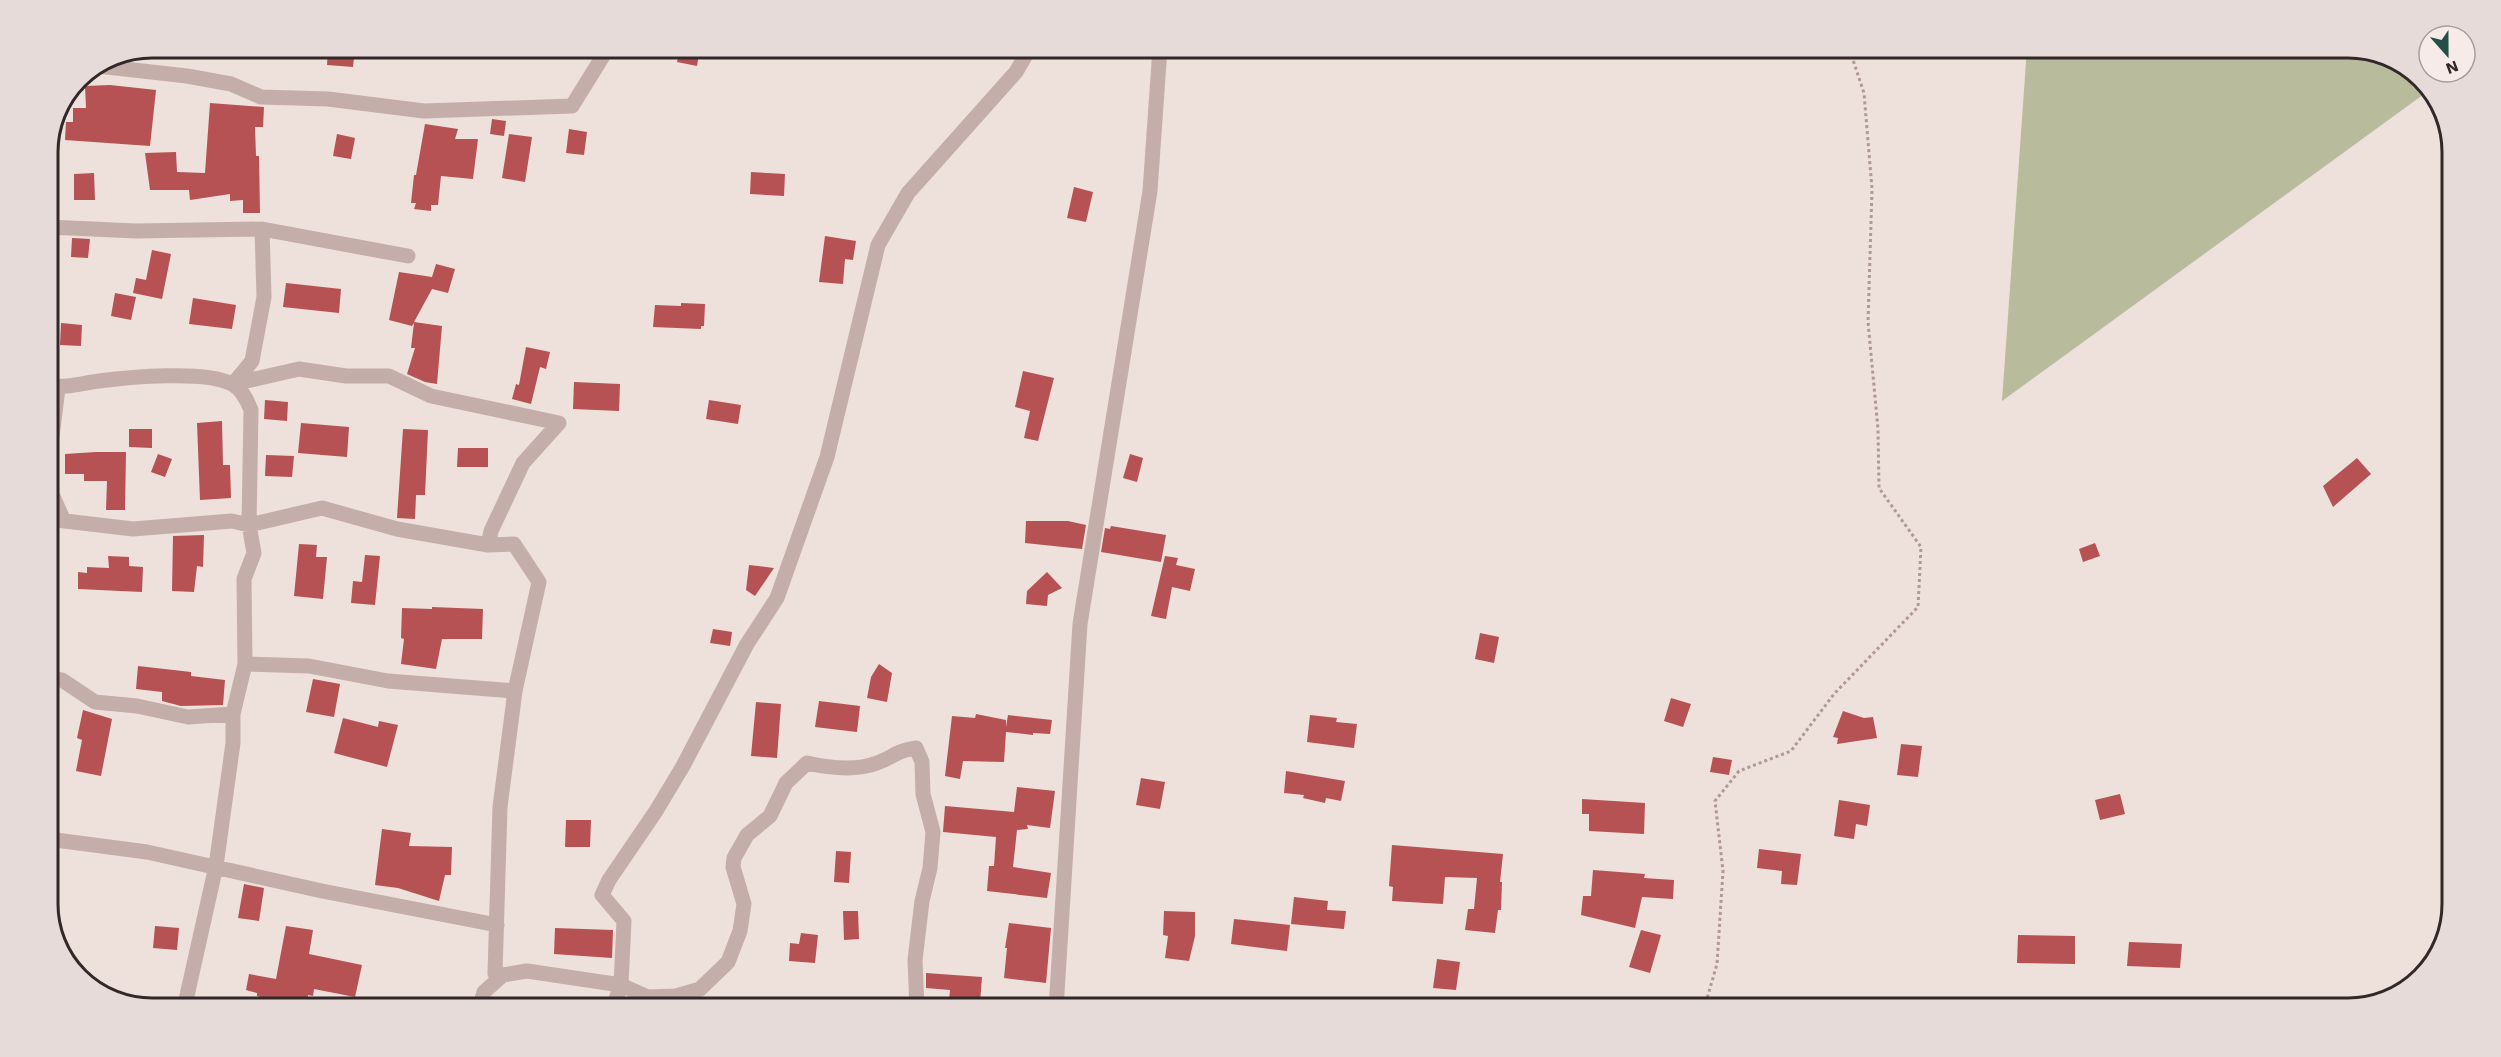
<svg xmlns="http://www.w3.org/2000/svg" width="2501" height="1057" font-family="'Work Sans',sans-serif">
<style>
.green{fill:#b9bb9d}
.building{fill:#b65154}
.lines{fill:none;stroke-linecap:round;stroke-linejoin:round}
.path{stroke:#b09893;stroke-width:3;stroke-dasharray:3 3;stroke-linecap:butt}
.minor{stroke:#c4aea9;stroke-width:15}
.rim{fill:none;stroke:#332828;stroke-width:3}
</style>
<rect width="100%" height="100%" fill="#eee0db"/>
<path class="green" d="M2027 48H2348L2388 56 2431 89 2002 401Z"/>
<path class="building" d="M328 48H355L353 67 327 65Z
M680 48H700L697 66 677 62Z
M110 85 156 90 150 146 65 140 66 122H73V108H86L85 86Z
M210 103 264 107 263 127H255L256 156H259L260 213H243V200L230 201V194L190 200 189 190H150L145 153 176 152 177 172 205 173Z
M492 119 506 121 504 136 490 134Z
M425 124 458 129 455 139H478L473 179 441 176 438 205H431V211L414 209 416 203H411L414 175H416Z
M569 129 587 132 584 155 566 153Z
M337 134 355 138 351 159 333 156Z
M509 134 532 137 525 182 502 178Z
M751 172 785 174 784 196 750 194Z
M94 173 95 200H74V174Z
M1074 187 1093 192 1086 222 1067 218Z
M825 236 856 241 853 260 845 259 843 284 819 282Z
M72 238 90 239 88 258 71 257Z
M152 250 171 254 162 299 133 293 136 278 146 280Z
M436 264 455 269 448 293 432 289 414 322 442 326 437 384 425 382 407 374 415 348H411L414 323 412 326 389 320 399 272 432 277Z
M286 283 341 289 339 313 283 307Z
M115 293 136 297 131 320 111 316Z
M193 298 236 305 232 329 189 324Z
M681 303 705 304 704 326H701V329L653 327 655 305 681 306Z
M61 323 82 325 81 346 60 345Z
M526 347 550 352 546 369 540 367 531 404 512 399 516 384 519 385Z
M1023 371 1054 378 1038 441 1024 438 1030 411 1015 407Z
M574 382 620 384 619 411 573 409Z
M265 400 288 402 287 421 264 419Z
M709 400 741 405 738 424 706 419Z
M222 421 223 465H230L231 498 200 500 197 423Z
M301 423 349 427 347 457 298 453Z
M129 429H152V448L129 447Z
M403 429 428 430 425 495H416L415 519 397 518Z
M458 448H488V467H457Z
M96 452H126L125 510H106L107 481H84V474H65V454Z
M158 454 172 459 165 477 151 472Z
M1130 454 1143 458 1137 482 1123 478Z
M266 455 294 456 292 477 265 476Z
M2357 458 2371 474 2333 507 2323 486Z
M1026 521H1068L1086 525 1082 549 1025 543Z
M1111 526 1166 535 1161 562 1101 552 1105 528 1110 529Z
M204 535 203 567 197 566 194 592 172 591 173 536Z
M2095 543 2100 556 2083 562 2079 549Z
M299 544 317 545 316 557H327L323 599 294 596Z
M365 555 380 556 375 605 351 603 353 581 362 582Z
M108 556 129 557V566L143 567 142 592 78 589V572L87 573V567L109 568Z
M1165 556 1178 558 1176 565 1195 569 1190 591 1172 587 1166 619 1151 616Z
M749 565 774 568 755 596 746 590Z
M1047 572 1062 588 1048 595 1047 606 1026 604 1027 591Z
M432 607 483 609 482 639H442L436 669 401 664 404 639 401 638 402 608 432 609Z
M713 629 732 632 730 646 710 643Z
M1480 633 1499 637 1494 663 1475 659Z
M879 664 892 673 887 702 867 698 871 677Z
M138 666 191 672V676L225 680 223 705 181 706 162 701V692L136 689Z
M313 679 340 684 334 717 306 712Z
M1671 698 1691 704 1683 727 1664 721Z
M819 701 860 706 857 732 815 727Z
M756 702 781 704 777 758 751 756Z
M83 710 112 719 101 776 76 771 82 740 77 738Z
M1843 711 1864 718 1873 717 1877 738 1837 744 1838 738 1833 737Z
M976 714 1006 720V727L1008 715 1052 720 1050 734 1033 733V735L1006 732 1004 762 963 761 960 779 945 776 952 716 975 718Z
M1310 715 1337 718 1336 722 1357 724 1354 748 1307 742Z
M343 718 378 727 379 721 398 725 387 767 334 753Z
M1901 744 1922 746 1918 777 1897 775Z
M1713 757 1732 760 1729 775 1710 772Z
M1286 771 1345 781 1341 801 1326 798 1325 803 1303 798 1304 795 1284 793Z
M1141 778 1165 782 1160 809 1136 805Z
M1017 787 1055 791 1050 828 1027 825 1028 829 1017 830 1013 867 1051 873 1047 898 987 891 989 866H994L996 837 943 832 945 806 1014 812Z
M2120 794 2125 814 2100 820 2095 800Z
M1582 799 1645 803 1644 834 1589 831V814H1582Z
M1839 800 1870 805 1867 826 1856 824 1854 839 1834 836Z
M566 820H591L590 847H565Z
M382 829 411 833 409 846 452 847 451 875H445L439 901 398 888 375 885Z
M1392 845 1503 854 1500 882H1502L1501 910H1498L1495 933 1465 930 1468 909H1474L1477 878 1445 877 1443 904 1392 901 1393 887 1389 886Z
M1759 849 1801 854 1797 885 1781 884 1782 871 1757 868Z
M836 851 851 852 849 883 834 882Z
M1593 870 1645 874 1644 878 1674 880 1673 899 1642 897 1635 928 1581 915 1583 896H1591Z
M244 884 264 888 259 921 238 918Z
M1294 897 1328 901 1327 910 1346 911 1344 929 1291 924Z
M843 911H858L859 939 844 940Z
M1164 911 1195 912V936L1189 961 1165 958 1168 936 1163 935Z
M1234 919 1290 925 1287 951 1231 944Z
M1009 923 1051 928 1046 983 1004 978 1007 948H1005Z
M155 926 179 928 177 950 153 948Z
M286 926 313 930 309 954 362 965 355 997 314 989 313 996 308 995V1008L300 1009 257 996V993L246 990 249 974 276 979Z
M555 928 613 930 612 958 554 954Z
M1641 930 1661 935 1650 973 1629 967Z
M801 933 818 935 815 963 789 961 790 943 799 944Z
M2018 935 2075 936V964L2017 963Z
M2129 942 2182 944 2180 968 2127 966Z
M1437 959 1460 962 1456 990 1433 988Z
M926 973 982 977 980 1003 949 1001 950 990 926 988Z"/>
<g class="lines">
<path class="path" d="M1704 1009 1717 964 1723 871 1715 801 1739 771 1791 751 1834 694 1918 607 1921 547 1879 488 1878 429 1868 322 1872 189 1864 93 1849 48"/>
<path class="minor" d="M98 66 187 76 231 84 261 97 328 99 424 111 572 106 608 48
M48 227 136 231 262 229 408 256
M48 385C65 389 82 383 99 381 129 377 206 370 232 384 242 389 247 400 251 410L249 525 254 553 244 579 245 664 233 714V743L216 866 184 1009
M48 469 58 388
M48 485 63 519
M48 519 133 529 232 521 249 525 322 508 397 529 488 545 491 531 523 463 559 423 431 396 389 376H346L299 369 233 384 252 361 264 297 262 229
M488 545 514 544 539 582 515 691 500 807 495 973 503 975
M245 664 309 666 388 681 515 691
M48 677 62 680 95 702 137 706 188 717 233 714
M48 839 147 852 322 891 497 925
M479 1009 484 992 503 975 527 971 621 985 648 997 676 996 700 989 728 962 740 931 744 904 733 867 734 858 747 835 770 816 786 783 807 763C829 768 856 771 877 763 894 757 895 751 916 748L922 762 923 794 933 832 930 868 922 901 915 960 917 1009
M617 1009 616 999 621 985 624 921 602 895 609 880 656 811 683 766 747 644 777 598 827 457 878 245 908 193 1016 72 1030 48
M1056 1009 1080 624 1150 191 1160 48"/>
</g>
<path d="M0 0H2501V1057H0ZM152 58H2348A94 94 0 0 1 2442 152V904A94 94 0 0 1 2348 998H152A94 94 0 0 1 58 904V152A94 94 0 0 1 152 58Z" fill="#e6dbd8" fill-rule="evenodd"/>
<path class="rim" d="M152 58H2348A94 94 0 0 1 2442 152V904A94 94 0 0 1 2348 998H152A94 94 0 0 1 58 904V152A94 94 0 0 1 152 58Z"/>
<g transform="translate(2447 54) rotate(159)"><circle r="28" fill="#f6ebe7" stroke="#a89d9b" stroke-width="1.5"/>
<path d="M0-4.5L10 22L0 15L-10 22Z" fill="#234f46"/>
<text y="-9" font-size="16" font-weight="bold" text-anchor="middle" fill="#332828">N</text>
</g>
</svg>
